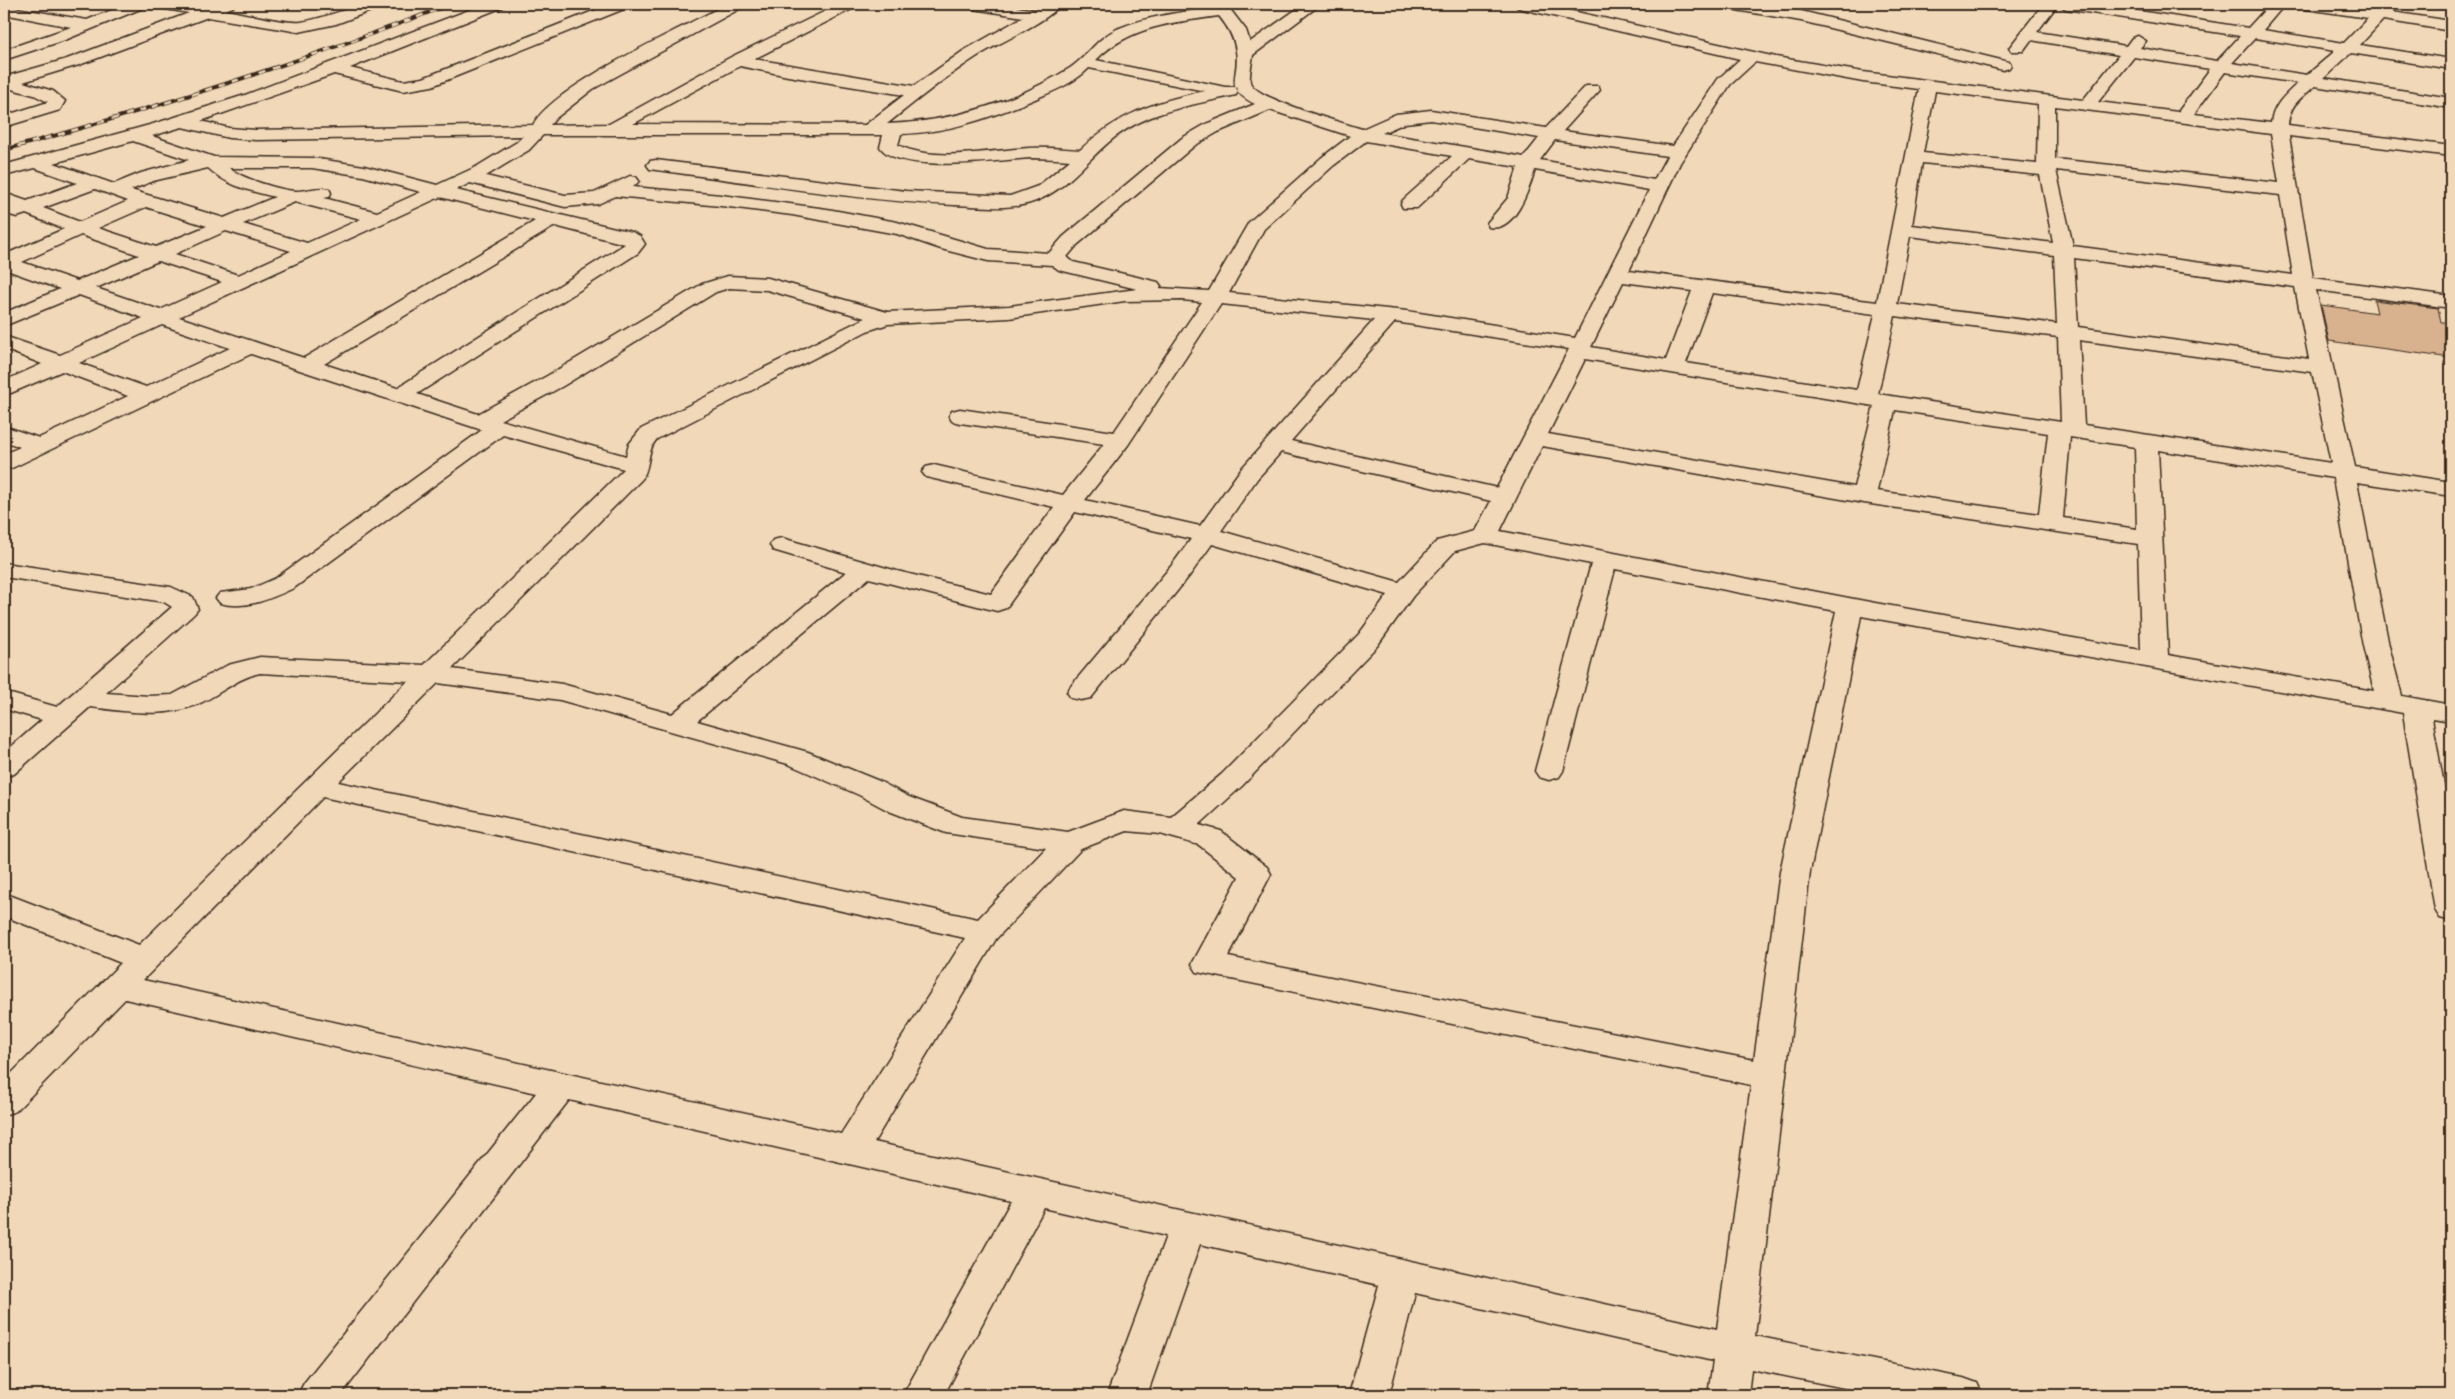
<svg xmlns="http://www.w3.org/2000/svg" width="2455" height="1399" font-family="'Indie Flower',sans-serif">
<style>
.building{fill:#d8b28f;stroke:#3b2a1e}
.lines{fill:none;stroke-linecap:round;stroke-linejoin:round}
.minor-casing{stroke:#3b2a1e;stroke-width:3}
.minor{fill:#f0d8b8;fill-rule:evenodd}
.rail-casing{stroke:#3b2a1e;stroke-width:4}
.rail{stroke:#f0d8b8;stroke-width:2.5;stroke-dasharray:7;stroke-linecap:butt}
</style>
<rect width="100%" height="100%" fill="#f0d8b8"/>
<filter id="ink" filterUnits="userSpaceOnUse"><feTurbulence type="fractalNoise" baseFrequency=".02" numOctaves="2"/><feDisplacementMap in="SourceGraphic" scale="10" xChannelSelector="R" yChannelSelector="G"/><feConvolveMatrix kernelMatrix="1 2 1 2 8 2 1 2 1" color-interpolation-filters="sRGB"/></filter>
<g filter="url(#ink)">
<path class="building" d="M2374 300 2438 308 2441 322H2445L2451 347V358L2329 341 2321 305 2377 313Z"/>
<g class="lines">
<g class="minor-casing">
<path id="minor" d="M127 4H148L145 7 65 40 4 60V50L71 27 4 14V6L87 20Z
M152 4H185L206 7 215 4H235L233 7 225 10C243 13 286 24 301 22 330 18 355 2 384 4L381 7 336 24 299 32 208 17 79 65 23 82 53 91 65 101 60 110 4 127V116L48 102 34 95 4 87V77L67 59 189 13 154 7Z
M485 4H506L503 7 350 68 403 81 423 78 611 4H632L629 7 432 86 403 91 334 74 201 121 229 128 256 130 533 125C553 86 684 27 727 4H746L743 7 593 89 556 118 550 125 609 124 731 57 840 4H859L856 7 754 59 914 86 963 51 1023 17 974 9 969 7 967 4H999L1035 10 1044 4H1061C1048 22 997 43 976 57 945 77 916 101 887 124 951 122 1016 102 1070 68 1088 56 1096 39 1117 29 1148 16 1180 12 1213 8L1211 4H1226L1246 30 1250 42 1304 4H1321L1253 55C1252 63 1249 74 1250 82 1254 99 1343 123 1362 129L1396 114 1431 110 1546 128 1586 86H1598L1600 90 1563 131 1673 146 1718 79 1740 59 1522 9 1517 7 1515 4H1541L1776 57 1863 72 2083 100 2119 55 2031 40 2023 51H2011L2009 48 2043 4H2094L2248 28 2270 4H2285L2263 30 2344 43 2368 18 2306 9 2301 7 2299 4H2334L2376 10 2385 4H2401L2392 12 2451 21V31L2383 20 2360 45 2451 59V69L2351 53 2324 78 2451 98V108L2315 86C2300 99 2290 104 2288 125L2451 146V156L2289 136 2313 278 2451 296V308L2316 290 2355 467 2451 482V496L2357 482 2389 646 2402 696 2451 705V721L2432 718 2451 825V921L2440 918 2435 910 2403 713 1861 616 1810 872 1755 1336 1963 1378 1977 1383 1983 1395H1879L1751 1369 1748 1395H1708L1713 1361 1415 1293 1389 1395H1349L1379 1285 1200 1244 1147 1395H1107L1166 1236 1044 1208 944 1395H903L1011 1201 569 1100 341 1395H298L304 1383 536 1093 125 999 16 1111 4 1115V1081L121 963 4 916V893L139 945 408 681 260 673C236 678 220 695 198 704 163 719 126 711 90 707L14 774 4 777V753L42 720 4 709V692L57 707 172 607 164 602 4 577V563L171 587 193 597 198 609 194 614 106 693 149 696 172 695 228 665 260 657 424 665 624 469 503 435 294 588C270 599 246 610 220 603L216 598 220 593 251 589 276 578 482 430 251 354 12 468 4 470V454L20 447 4 441V426L39 438 128 396 62 371 4 396V381L42 364 4 349V336L60 355 143 318 79 295 4 326V313L60 289 4 269V255L64 229 26 214 17 217 10 215 8 211 10 208 4 205V193L27 201 77 183 35 168 4 176V165L153 124 245 95ZM2058 4 2066 9 2240 36 2217 61 2140 48 2146 41 2138 36 2132 38 2126 46 2037 32ZM1219 16C1228 27 1234 37 1236 51 1241 76 1221 87 1255 104L1206 124 1182 138 1063 237 1049 253 988 249 897 222 827 209 721 195 633 187 639 181 636 177 630 176 594 193 565 195 486 176 529 150 543 135H883L880 147C899 175 1000 160 1031 158 1044 158 1057 159 1070 160L1038 186 1010 196 906 191 656 160 650 161 647 165 650 169 656 170C755 183 854 200 954 205 981 206 1010 211 1036 201 1069 188 1088 158 1115 137 1151 110 1194 105 1236 95L1238 91 1236 87H1225L1096 60C1129 26 1175 22 1219 16ZM2255 38 2335 51 2307 75 2232 63ZM2134 57 2210 69 2178 112 2098 102ZM1755 62 1863 82 1919 89 1877 302 1629 271 1680 163 1730 85ZM740 66 788 76 904 95 865 125 633 124ZM1089 68 1205 91C1154 102 1118 114 1080 150 1063 149 1046 147 1029 148 990 150 934 163 898 145L901 134C948 133 992 117 1035 99 1053 91 1075 83 1089 68ZM2225 72 2298 83C2285 95 2273 105 2271 123L2194 114ZM1935 91 2038 104 2037 164 1923 153ZM2055 106 2271 134 2279 183 2055 159ZM1270 110 1350 136 1321 158 1249 222 1209 291 1159 288 1161 286 1158 282 1073 262 1067 257 1077 245 1194 146 1218 132ZM1431 120 1539 138 1524 157 1382 133 1405 123ZM182 127 229 138 256 140 523 136 517 142 476 167 437 185 364 166 312 158 214 157 152 136ZM1555 140 1667 156 1654 180 1540 160ZM133 141 189 160 141 173 114 184 54 163ZM1366 141 1452 156 1403 200 1401 204 1403 208H1417L1469 159 1518 167 1508 198 1487 223 1489 227C1515 233 1529 189 1535 170L1649 190 1575 338 1407 311 1229 293 1264 229 1333 166ZM1922 163 2040 175 2053 243 1912 225ZM208 168C229 187 248 190 275 197L224 218 131 190 153 181ZM229 168H312L363 176 421 192 377 212 324 198 329 197 331 193 329 189C318 186 308 191 297 191 281 191 241 178 229 168ZM2056 170 2280 195 2293 275 2073 246ZM470 183 565 207 598 204 615 196 721 206 792 215 897 234 941 249 988 261 1052 265 1059 270 1137 289 1009 306 887 312 768 278 728 276 702 284 547 376 478 414 417 394 638 253 645 244 640 236 632 232 456 190ZM95 189 128 201 80 222 43 208ZM440 197 535 221 304 358 179 317ZM295 202 361 219 307 243 243 224ZM146 207 207 226 156 247 98 228ZM555 226 625 244 397 388 324 364ZM226 231 291 251 238 275 175 254ZM81 235 139 255 77 281 22 262ZM1910 236 2054 255 2057 324 1897 304ZM2074 258 2295 287 2309 359 2078 327ZM158 261 222 282 160 310 96 288ZM1623 282 1692 291 1666 360 1591 347ZM729 288 767 290 865 318 641 429 629 444 626 456 500 420 563 386 716 292ZM1712 293 1875 314 1857 390 1686 363ZM1182 300 1202 302 1114 432 960 409 952 411 949 416 952 421 960 423 1104 444 1063 495 934 465 926 467 922 472 926 477 1054 507 991 594 897 571 782 538 773 540 770 545 773 550 846 572 672 714 562 684 452 669 642 479C651 466 646 451 657 439L867 331 888 324 1009 318 1125 301ZM1221 304 1374 320 1241 469 1200 526 1085 500 1128 445ZM1895 316 2058 337 2061 422 1878 394ZM1395 322 1569 349 1497 488 1291 441ZM162 325 230 348 146 387 79 363ZM2079 340 2312 372 2331 463 2084 425ZM1585 359 1874 406 1854 487 1548 434ZM1895 410 2048 433 2039 514 1877 491ZM2070 437 2135 447 2137 529 2063 518ZM1542 446 1864 503 2138 544 2141 650 1875 603 1500 531ZM2158 450 2333 478 2363 646 2374 691 2168 655ZM1281 452 1491 501 1475 531 1437 541 1399 582 1221 531 1257 479ZM1075 512 1191 539 1172 565 1071 686 1067 692 1071 698 1081 700 1091 698 1190 575 1212 544 1388 595 1359 634 1222 774 1171 817 1124 811 1068 832 962 817 909 797 879 781 808 752 697 721 869 578 997 611 1006 608ZM1485 543 1591 564 1535 771 1539 777 1549 780 1559 777 1563 771 1615 569 1836 611 1780 872 1754 1060 1228 957 1271 874 1267 867 1221 831 1199 825 1242 786 1377 646 1413 596 1455 551ZM438 683 560 700 788 764 859 795 889 811 946 833 1046 848 978 919 338 782ZM323 797 965 938 841 1134 143 980ZM1127 831 1160 834 1199 845 1239 877 1192 964 1197 972 1751 1085 1717 1329 874 1142 996 939 1081 849Z
M1722 4H1755L1801 11 2009 62 2011 65 2009 68 2003 70 1801 21 1730 9Z"/>
</g>
<use href="#minor" class="minor"/>
<g class="rail-casing">
<path id="rail" d="M4 150C155 108 305 61 451 4"/>
</g>
<use href="#rail" class="rail"/>
</g>
</g>
<rect width="2455" height="1399" fill="none" stroke="#f0d8b8" stroke-width="20"/>
<rect x="10" y="10" width="2435" height="1379" fill="none" stroke="#3b2a1e" stroke-width="2" filter="url(#ink)"/>
</svg>
